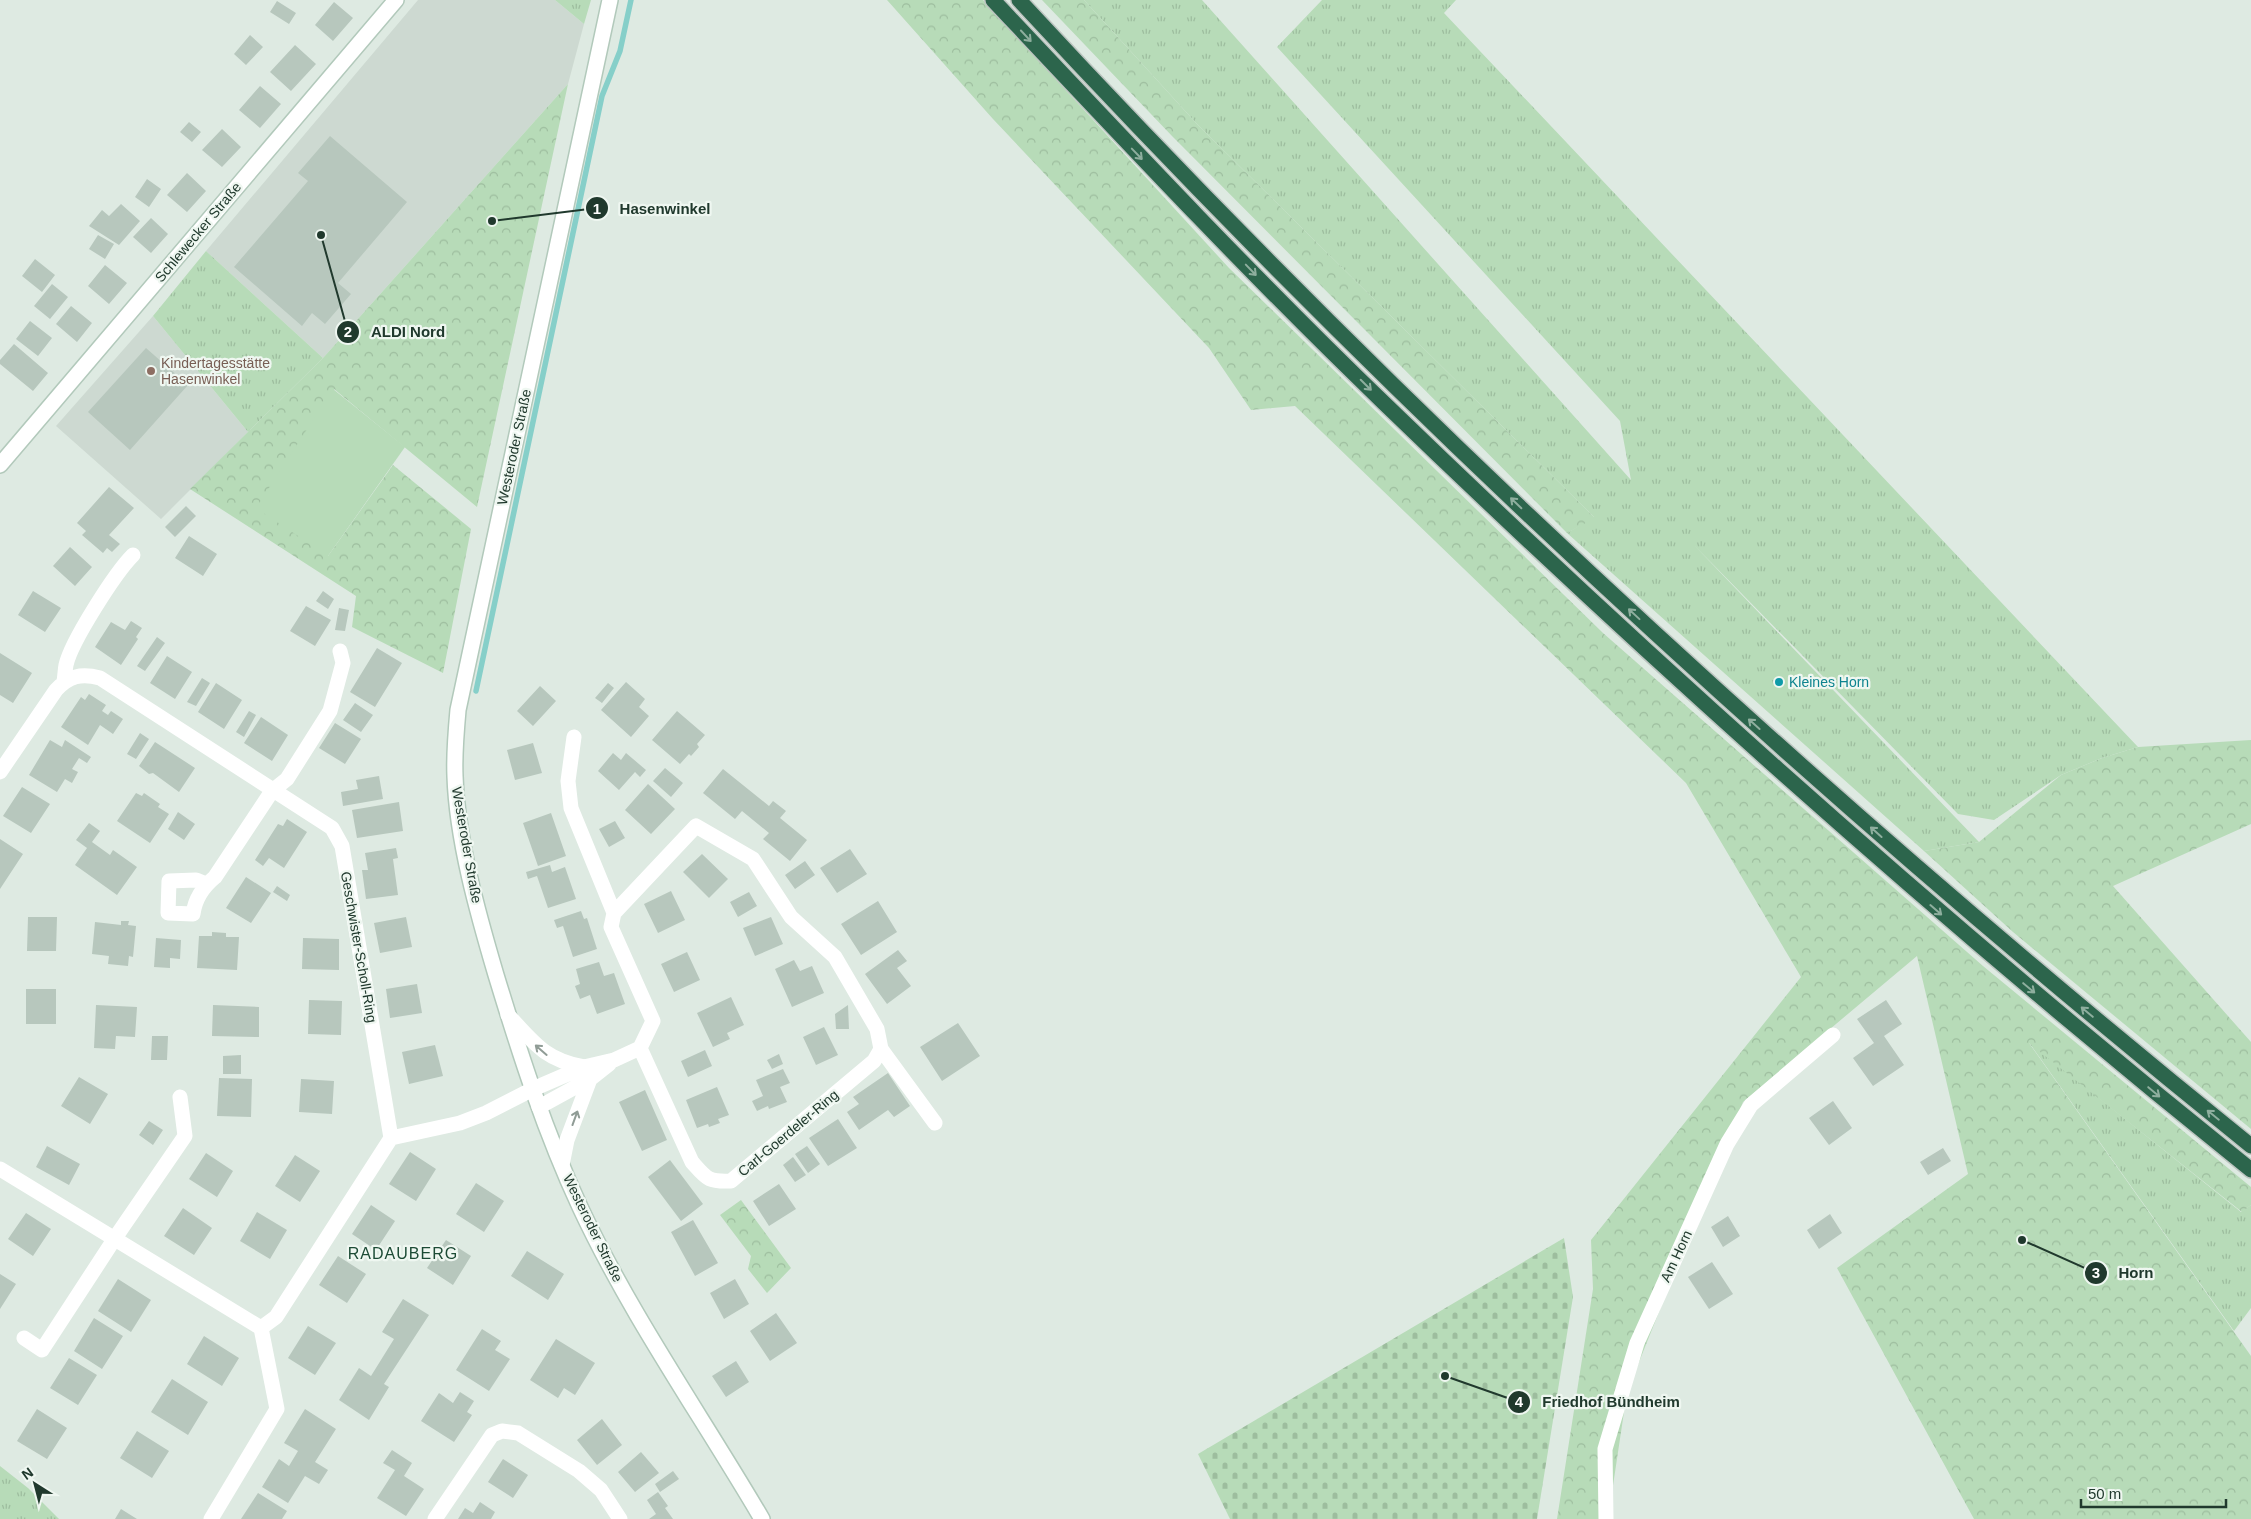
<svg xmlns="http://www.w3.org/2000/svg" width="2251" height="1519" font-family="Helvetica,sans-serif">
<style>
.built{fill:#cdd9d1}
.grass{fill:url(#grass-tufts)}
.forest{fill:url(#forest-crowns)}
.cemetery{fill:url(#cemetery-stones)}
.garden{fill:#b7dbb8}
.lines{fill:none;stroke-linecap:round;stroke-linejoin:round}
.stream{stroke:#86cfc9;stroke-width:5.5}
.building{fill:#b7c7bd}
.secondary-casing{stroke:#b2c9bb;stroke-width:18}
.highway-casing{stroke:#bcc4c0;stroke-width:18}
.street{stroke:#fff;stroke-width:15}
.secondary{stroke:#fff;stroke-width:15}
.highway{stroke:#2c654c;stroke-width:15}
.oneway{stroke:#8eae9e}
.oneway2{stroke:#909c96}
.education-dot{fill:#8d6e63;stroke:#eff7f1;stroke-width:2}
.culture-dot{fill:#0f9aa8;stroke:#eff7f1;stroke-width:2}
.labels{text-anchor:middle;dominant-baseline:central;stroke-width:4.5;stroke-linejoin:round;paint-order:stroke}
.street-label{font-size:14px;fill:#20392d;stroke:#eff7f1}
.education-label{font-size:14px;fill:#785e54;stroke:#eff7f1;text-anchor:start}
.culture-label{font-size:14px;fill:#0d838f;stroke:#eff7f1;text-anchor:start}
.quarter-label{font-size:16px;letter-spacing:1px;fill:#1c4b35;stroke:#eff7f1}
.leader{fill:none;stroke:#20392d;stroke-width:2}
.callout-dot{fill:#20392d;stroke:#eff7f1;stroke-width:2}
.mark-label{font-size:15px;text-anchor:middle;font-weight:bold;fill:#fff}
.callout-label{font-size:15px;text-anchor:middle;font-weight:bold;fill:#20392d;stroke:#eff7f1;stroke-width:4.5;stroke-linejoin:round;paint-order:stroke}
</style>
<defs>
<pattern id="grass-tufts" width="24" height="20" patternUnits="userSpaceOnUse" patternTransform="scale(1.25)"><rect width="24" height="20" fill="#b7dbb8"/><path d="M3 7l-1-3M5 7V3M7 7l1-3M15 17l-1-3M17 17v-4M19 17l1-3" fill="none" stroke="#9dbd9e"/></pattern>
<pattern id="forest-crowns" width="20" height="18" patternUnits="userSpaceOnUse" patternTransform="scale(1.25)"><rect width="20" height="18" fill="#b7dbb8"/><path d="M2 6a3 3 0 1 1 6 0M12 15a3 3 0 1 1 6 0" fill="none" stroke="#9dbd9e"/></pattern>
<pattern id="cemetery-stones" width="16" height="16" patternUnits="userSpaceOnUse" patternTransform="scale(1.25)"><rect width="16" height="16" fill="#b7dbb8"/><path d="M2 7V4a2 2 0 0 1 4 0v3zM10 15v-3a2 2 0 0 1 4 0v3z" fill="#9dbd9e"/></pattern>
</defs>
<rect width="100%" height="100%" fill="#deeae2"/>
<path class="built" d="M418 0H555L584 24 568 84 323 358 206 251Z
M153 316 248 432 161 519 56 426Z"/>
<path class="grass" d="M555 0H591L584 24Z
M1084 0H1202L1631 480 1620 421 1277 47 1322 0H1456L1444 13 2138 747 2102 758 2061 775 1994 820 1958 814 1693 544 1979 842 1924 851 1567 533 1594 517 1197 124Z
M206 251 323 358 248 432 153 316Z
M2028 1041 2241 1212 2251 1205V1308L2234 1331Z
M0 1466 28 1488 59 1519H0Z"/>
<path class="forest" d="M887 0H983L1229 268 1603 633 1983 966 2251 1187V1205L2242 1212 2029 1043 2251 1356V1519H1974L1837 1268 1968 1174 1917 956 1743 1102 1627 1392 1608 1519H1557L1593 1289 1591 1240 1801 977 1686 783 1295 406 1251 410 1209 348 993 119Z
M1042 0H1084L1197 124 1595 518 1567 533 1172 136Z
M568 84 477 507 334 389 328 556 393 465 471 529 443 673 352 627 356 596 190 489 323 358Z
M2251 740V824L2113 886 2251 1042V1129L2013 932 1924 851 1979 842 2061 775 2102 758 2138 747Z
M741 1200 791 1268 767 1293 748 1269 751 1256 720 1215Z"/>
<path class="cemetery" d="M1564 1238 1573 1297 1537 1519H1230L1198 1454Z"/>
<path class="garden" d="M333 389 405 447 328 556 256 508Z"/>
<g class="lines">
<path class="stream" d="M476 691 602 96 620 51 631 0"/>
</g>
<path class="building" d="M277 1 296 13 289 24 270 12Z
M334 2 353 18 333 41 315 25Z
M250 35 263 47 246 65 234 54Z
M295 45 316 64 291 91 270 72Z
M260 86 281 104 260 128 239 110Z
M189 122 201 132 192 142 180 132Z
M222 129 241 147 222 167 202 150Z
M330 136 407 202 338 283 351 294 325 324 312 313 302 326 234 267 308 181 298 173Z
M187 173 206 191 187 212 167 195Z
M147 179 161 189 149 207 135 197Z
M121 204 140 221 119 245 89 226 102 210 109 216Z
M151 218 168 234 151 253 133 237Z
M98 235 114 244 105 259 89 249Z
M35 259 55 275 42 292 22 276Z
M105 265 127 283 109 304 88 286Z
M52 284 68 297 50 319 34 306Z
M71 306 92 323 77 342 56 324Z
M30 321 52 338 38 356 16 339Z
M14 344 48 373 33 391 0 364V360Z
M146 348 188 385 130 450 88 412Z
M109 487 134 508 109 535 120 544 112 552 107 548 103 553 82 535 86 531 77 523Z
M186 506 196 516 175 537 165 527Z
M189 536 217 554 203 576 175 558Z
M70 547 92 567 75 586 53 566Z
M33 591 61 608 45 632 18 615Z
M323 591 334 599 328 609 316 601Z
M306 606 331 620 315 646 290 631Z
M339 608 349 610 345 631 335 630Z
M131 621 142 628 136 637 138 639 121 665 95 647 111 622 125 630Z
M157 637 165 643 145 671 137 666Z
M377 648 402 663 375 707 350 692Z
M0 653 32 673 13 703 0 695Z
M167 656 192 672 175 699 150 683Z
M202 678 210 683 196 706 187 702Z
M626 682 645 699 639 707 649 716 631 737 601 710Z
M216 683 242 700 224 729 198 712Z
M608 683 614 688 602 703 595 698Z
M540 686 556 701 533 726 517 711Z
M89 694 106 705 102 711 108 715 111 711 123 719 113 734 100 725 88 745 61 727 81 697 85 700Z
M355 703 373 715 361 732 343 720Z
M249 711 256 715 244 737 236 732Z
M677 711 705 735 697 744 699 747 691 756 689 754 680 764 652 740Z
M261 717 288 735 272 761 244 743Z
M335 723 361 739 345 764 319 748Z
M140 733 149 739 136 759 127 754Z
M50 740 62 747 65 740 91 757 87 763 79 758 72 769 78 772 72 783 65 779 57 792 29 775Z
M155 742 195 768 179 792 153 773 149 774 139 766Z
M533 743 542 773 515 780 507 750Z
M613 753 621 760 626 753 646 770 640 777 635 772 619 790 598 771Z
M665 768 683 783 671 797 653 781Z
M723 769 769 806 773 801 786 811 780 818 807 840 790 861 763 839 769 833 742 811 735 819 703 793Z
M379 776 383 799 343 806 341 792 358 789 356 780Z
M648 784 675 809 651 834 625 810Z
M22 787 50 804 31 833 3 816Z
M136 793 142 796 144 793 160 804 158 807 169 814 150 843 117 821Z
M399 802 403 831 357 838 352 810Z
M178 812 195 824 184 840 168 829Z
M551 813 566 856 538 866 523 823Z
M287 819 307 832 284 868 269 858 263 866 255 860 278 824 283 826Z
M615 821 625 838 609 847 599 829Z
M89 823 100 831 92 842 110 855 113 850 137 867 117 895 75 865 87 848 76 840Z
M0 839 23 854 0 889Z
M396 848 398 858 393 859 398 895 366 899 362 870H368L365 853Z
M850 849 867 874 837 893 820 868Z
M702 854 728 879 709 898 683 872Z
M805 861 815 875 795 889 785 875Z
M550 865 552 872 565 867 576 899 548 908 537 876 528 879 526 872Z
M246 877 271 893 251 923 226 908Z
M277 886 290 895 287 901 273 892Z
M671 891 685 920 658 933 644 904Z
M749 892 757 906 738 917 730 902Z
M878 901 897 932 861 955 841 924Z
M581 911 584 919 587 918 597 949 573 957 563 926 557 928 554 920Z
M28 917H57L56 951H27Z
M406 917 412 947 380 953 374 923Z
M771 917 783 944 755 956 743 928Z
M121 921H129L128 925 136 926 133 957 129 956 128 966 108 964 109 956 92 954 95 922 121 925Z
M212 932 226 933V937H239L237 970 197 968 199 936H212Z
M156 938 181 940 180 959 170 958V968L154 967Z
M303 938 339 939V970L302 969Z
M898 950 907 961 897 968 911 986 887 1004 865 974Z
M687 952 700 980 674 992 661 964Z
M794 960 800 971 812 966 824 993 792 1007 775 969Z
M599 962 604 976 614 973 625 1004 597 1014 590 995 580 999 575 986 580 984 576 969Z
M417 984 422 1013 390 1018 386 989Z
M26 989H56V1024H26Z
M731 997 744 1025 727 1033 730 1039 713 1047 697 1013Z
M309 1000 342 1001 341 1035 308 1034Z
M1886 1000 1902 1024 1884 1036 1904 1065 1873 1086 1853 1058 1874 1043 1857 1019Z
M96 1005 137 1007 135 1037 116 1036 115 1049 94 1048Z
M213 1005 259 1007V1037L212 1036Z
M848 1005 849 1029H836L835 1014Z
M958 1023 980 1056 942 1081 920 1047Z
M824 1027 838 1055 816 1065 803 1037Z
M152 1036H168L167 1060H151Z
M435 1045 443 1076 409 1084 402 1052Z
M705 1050 712 1066 688 1077 681 1061Z
M779 1054 783 1064 772 1069 767 1060Z
M241 1055V1074H223V1056Z
M783 1069 790 1083 780 1087 787 1102 769 1109 768 1106 757 1111 752 1101 763 1096 756 1080Z
M888 1073 910 1106 894 1117 888 1110 859 1130 847 1112 859 1104 853 1097Z
M79 1077 108 1094 90 1124 61 1106Z
M219 1078 252 1079 251 1117 217 1116Z
M301 1079 334 1081 332 1114 299 1112Z
M717 1087 729 1115 718 1119 720 1123 709 1127 708 1124 697 1128 686 1100Z
M645 1090 667 1140 642 1151 619 1102Z
M1833 1101 1852 1128 1829 1145 1809 1118Z
M838 1119 857 1148 828 1166 809 1138Z
M149 1121 163 1130 153 1145 139 1135Z
M47 1146 80 1164 69 1185 36 1167Z
M807 1146 820 1164 808 1173 795 1154Z
M1943 1148 1951 1161 1928 1175 1920 1162Z
M410 1152 436 1169 416 1201 389 1184Z
M206 1153 233 1171 217 1197 189 1179Z
M295 1155 320 1171 300 1202 275 1186Z
M793 1157 806 1175 795 1182 783 1165Z
M670 1160 703 1204 681 1221 648 1177Z
M476 1183 504 1201 484 1232 456 1214Z
M779 1184 796 1209 769 1226 753 1201Z
M371 1205 395 1221 376 1250 352 1234Z
M183 1208 212 1228 194 1255 164 1236Z
M257 1212 287 1230 270 1259 240 1241Z
M26 1213 51 1229 33 1256 8 1239Z
M1830 1214 1842 1233 1819 1249 1807 1230Z
M1728 1216 1740 1236 1723 1247 1711 1227Z
M693 1220 718 1263 695 1276 671 1232Z
M446 1240 471 1256 453 1285 427 1268Z
M527 1251 564 1274 548 1300 511 1276Z
M338 1256 366 1274 347 1303 319 1285Z
M1712 1262 1733 1294 1709 1309 1688 1277Z
M0 1274 16 1284 0 1309Z
M118 1279 151 1300 131 1332 98 1311Z
M735 1279 749 1304 724 1319 710 1293Z
M403 1299 429 1315 384 1384 389 1387 369 1420 339 1400 359 1368 371 1376 394 1339 382 1332Z
M776 1313 797 1343 770 1361 750 1331Z
M94 1318 123 1336 102 1369 74 1351Z
M308 1326 336 1343 315 1375 288 1358Z
M482 1329 501 1341 495 1350 510 1359 489 1391 456 1370Z
M204 1336 239 1358 222 1386 187 1364Z
M556 1339 595 1363 575 1395 564 1388 558 1398 530 1380Z
M69 1358 97 1375 78 1405 50 1388Z
M736 1361 749 1382 726 1397 712 1376Z
M172 1379 208 1402 188 1435 151 1412Z
M460 1392 474 1401 467 1412 472 1415 454 1442 421 1421 439 1393 453 1403Z
M37 1409 67 1428 47 1459 17 1441Z
M305 1409 336 1429 315 1462 328 1470 319 1484 305 1476 288 1503 262 1487 279 1459 289 1466 298 1451 284 1443Z
M602 1419 622 1445 597 1465 577 1440Z
M137 1431 169 1451 152 1478 120 1458Z
M392 1450 412 1463 404 1476 424 1489 406 1516 377 1498 395 1470 383 1463Z
M641 1452 659 1473 635 1492 618 1472Z
M503 1459 528 1475 513 1498 488 1482Z
M673 1471 679 1479 660 1492 655 1484Z
M658 1492 668 1506 665 1508 673 1519H649L656 1514 647 1500Z
M258 1493 287 1511 282 1519H241Z
M480 1502 495 1512 491 1519H458L465 1508 473 1513Z
M121 1509 137 1519H115Z"/>
<g class="lines">
<g class="secondary-casing">
<path id="secondary" d="M610 0 458 710C456 732 454 754 455 776 457 840 478 914 496 975 520 1054 545 1132 580 1207 631 1316 701 1415 762 1519
M0 465 396 0"/>
</g>
<g class="highway-casing">
<path id="highway" d="M993 0C1121 136 1249 273 1384 403 1662 672 1950 928 2251 1170
M1019 0C1400 412 1814 793 2251 1146"/>
</g>
<path class="street" d="M64 681C65 676 65 670 66 665 71 642 115 573 133 555
M574 737 568 781 571 808 614 913
M0 772 56 690C69 676 81 673 100 678L332 828 342 846 391 1138 276 1317 261 1328 277 1409 211 1519
M206 884 196 880 169 881 168 913 193 914C195 899 204 886 215 877L272 791 287 779 330 711 343 663 340 651
M508 1015C534 1043 545 1060 584 1067
M881 1049 935 1123
M539 1107 590 1079
M391 1138 460 1123 486 1113 533 1089 584 1067 614 1060 640 1048 653 1021 611 927 614 913 696 826 753 859 791 917 835 957 877 1029 881 1049 874 1061 731 1181C708 1182 707 1179 692 1162L640 1048
M562 1165 567 1140 590 1079 609 1064
M0 1169 261 1328
M24 1338 42 1350 115 1238 185 1136 180 1097
M435 1519 492 1435 502 1431 518 1433 579 1471 601 1490 620 1519
M1606 1519 1605 1449 1637 1343 1727 1144 1751 1105 1833 1035"/>
<use href="#secondary" class="secondary"/>
<use href="#highway" class="highway"/>
</g>
<defs><path id="oneway-shaft" d="M-6 0H5M1.5-3L5.5 0L1.5 3" fill="none" stroke-width="1.6" stroke-linecap="round" stroke-linejoin="round" transform="scale(1.25)"/></defs>
<g class="oneway">
<use href="#oneway-shaft" transform="translate(1026 36) rotate(47)"/>
<use href="#oneway-shaft" transform="translate(1137 154) rotate(46)"/>
<use href="#oneway-shaft" transform="translate(1251 270) rotate(46)"/>
<use href="#oneway-shaft" transform="translate(1366 385) rotate(45)"/>
<use href="#oneway-shaft" transform="translate(1516 503) rotate(-136)"/>
<use href="#oneway-shaft" transform="translate(1634 614) rotate(-137)"/>
<use href="#oneway-shaft" transform="translate(1754 724) rotate(-138)"/>
<use href="#oneway-shaft" transform="translate(1876 832) rotate(-138)"/>
<use href="#oneway-shaft" transform="translate(1936 910) rotate(41)"/>
<use href="#oneway-shaft" transform="translate(2029 988) rotate(40)"/>
<use href="#oneway-shaft" transform="translate(2087 1012) rotate(-140)"/>
<use href="#oneway-shaft" transform="translate(2154 1092) rotate(40)"/>
<use href="#oneway-shaft" transform="translate(2213 1115) rotate(-141)"/>
</g>
<g class="oneway2">
<use href="#oneway-shaft" transform="translate(541 1050) rotate(-139)"/>
<use href="#oneway-shaft" transform="translate(575 1118) rotate(-70)"/>
</g>
<circle class="education-dot" cx="151" cy="371" r="5"/>
<circle class="culture-dot" cx="1779" cy="682" r="5"/>
<g class="labels">
<g class="street-label">
<text transform="translate(198 232) rotate(-50)">Schlewecker Straße</text>
<text transform="translate(514 447) rotate(-78)">Westeroder Straße</text>
<text transform="translate(467 845) rotate(80)">Westeroder Straße</text>
<text transform="translate(359 947) rotate(80)">Geschwister-Scholl-Ring</text>
<text transform="translate(788 1133) rotate(-40)">Carl-Goerdeler-Ring</text>
<text transform="translate(593 1228) rotate(64)">Westeroder Straße</text>
<text transform="translate(1676 1256) rotate(-65)">Am Horn</text>
</g>
<g class="education-label">
<text x="161" y="363">Kindertagesstätte<tspan x="161" dy="16">Hasenwinkel</tspan></text>
</g>
<g class="culture-label">
<text x="1789" y="682">Kleines Horn</text>
</g>
<g class="quarter-label">
<text x="403" y="1253">RADAUBERG</text>
</g>
</g>
<path class="leader" d="M492 221L597 208M321 235L348 332M2022 1240L2096 1273M1445 1376L1519 1402"/>
<g class="callout-dot">
<circle cx="492" cy="221" r="5"/>
<circle cx="321" cy="235" r="5"/>
<circle cx="2022" cy="1240" r="5"/>
<circle cx="1445" cy="1376" r="5"/>
<circle cx="597" cy="208" r="12"/>
<circle cx="348" cy="332" r="12"/>
<circle cx="2096" cy="1273" r="12"/>
<circle cx="1519" cy="1402" r="12"/>
</g>
<g class="mark-label">
<text x="597" y="214">1</text>
<text x="348" y="337">2</text>
<text x="2096" y="1278">3</text>
<text x="1519" y="1407">4</text>
</g>
<g class="callout-label">
<text x="665" y="214">Hasenwinkel</text>
<text x="408" y="337">ALDI Nord</text>
<text x="2136" y="1278">Horn</text>
<text x="1611" y="1407">Friedhof Bündheim</text>
</g>
<g transform="translate(35 1484) rotate(324)" stroke="#eff7f1" stroke-width="4" paint-order="stroke">
<path d="M0-4L9 19L0 12L-9 19Z" fill="#20392d"/>
<text y="-8" font-size="14" font-weight="bold" text-anchor="middle" fill="#20392d">N</text>
</g>
<path d="M2081 1499v8h145v-8" fill="none" stroke="#20392d" stroke-width="2.5"/>
<text x="2088" y="1499" font-size="15" fill="#20392d" stroke="#eff7f1" stroke-width="4" paint-order="stroke">50 m</text>
</svg>
